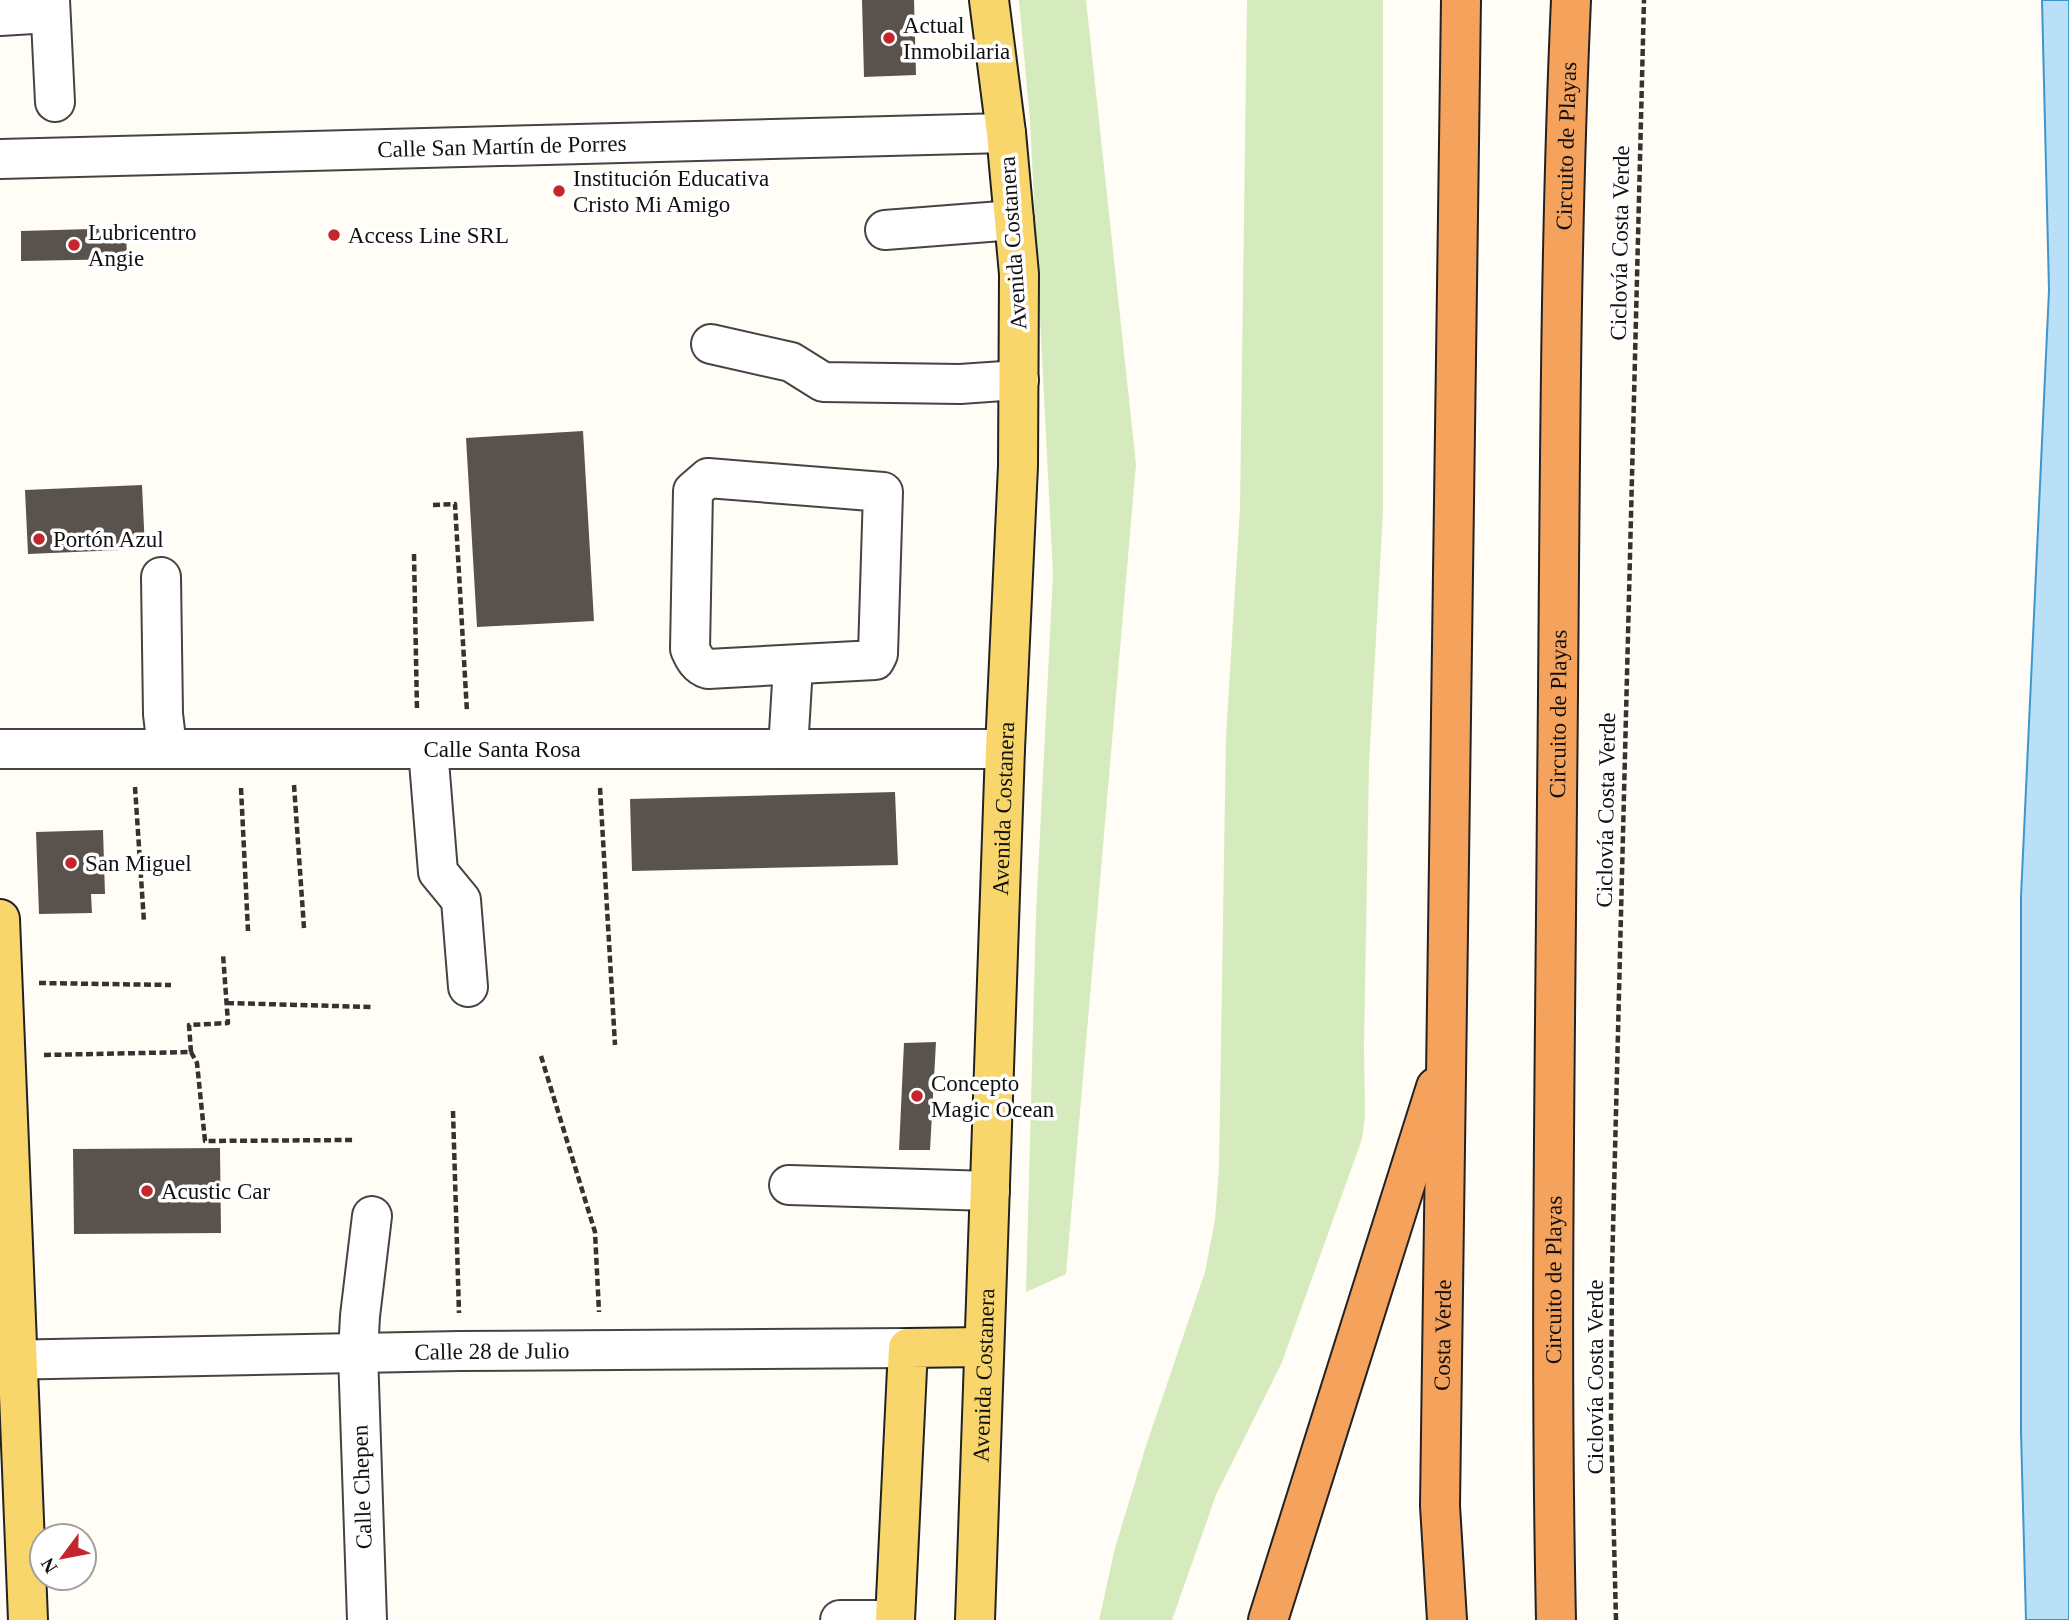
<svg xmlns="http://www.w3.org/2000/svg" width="2069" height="1620" font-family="Georgia,serif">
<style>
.green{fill:#d5ebbd}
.water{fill:#b9e0f7;stroke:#3f96cf;stroke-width:2}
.building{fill:#5a524d}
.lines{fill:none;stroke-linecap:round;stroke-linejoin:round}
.minor-casing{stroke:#444;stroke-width:42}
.major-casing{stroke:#222;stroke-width:42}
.highway-casing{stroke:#222;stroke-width:42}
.path{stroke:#333;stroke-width:4.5;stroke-dasharray:7 3.5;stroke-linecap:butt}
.minor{stroke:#fff;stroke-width:38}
.major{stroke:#f9d66b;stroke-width:38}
.highway{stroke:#f5a25d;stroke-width:38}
.poi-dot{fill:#c4262e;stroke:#fff;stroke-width:2.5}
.labels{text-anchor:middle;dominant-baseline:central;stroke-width:7;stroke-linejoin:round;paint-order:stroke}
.poi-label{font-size:23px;fill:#111;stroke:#fff;text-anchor:start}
.street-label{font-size:23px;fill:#111;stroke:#fff}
</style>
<rect width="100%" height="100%" fill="#fffdf5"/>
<path class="green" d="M1019 0H1086L1136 464 1066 1274 1026 1292 1036 914 1053 574 1030 121Z
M1247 0H1383V512L1369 764 1364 1046 1365 1116 1362 1139 1282 1362 1216 1495 1172 1620H1099L1115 1548 1146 1446 1205 1272 1215 1220 1219 1168 1226 736 1240 508Z"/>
<path class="water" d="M2042 0H2069V1620H2026L2021 1432V897L2049 290Z"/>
<path class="building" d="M862 0H914L916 75 864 77Z
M126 228 127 259 21 261V231Z
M583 431 594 621 477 627 466 438Z
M142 485 145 549 28 554 25 490Z
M895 792 898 865 632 871 630 799Z
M103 830 105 894H91L92 913 39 914 36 832Z
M936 1042 930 1150H899L904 1043Z
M220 1148 221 1233 74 1234 73 1149Z"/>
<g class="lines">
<g class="minor-casing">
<g id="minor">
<path d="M50 0 55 102"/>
<path d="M0 16 50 13"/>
<path id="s1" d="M0 159 1006 133"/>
<path d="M885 230 1014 220"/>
<path d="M711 344 791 362 823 382 960 384 1019 380"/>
<path d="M708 478 883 492 878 654 875 660 708 669C698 666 694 658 690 649L693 491Z"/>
<path d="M161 577 163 714 167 748"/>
<path id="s2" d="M0 749H1005"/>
<path d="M428 749 438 872 461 900 468 987"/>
<path d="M788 749 793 666"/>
<path d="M789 1185 990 1191"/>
<path id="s3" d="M0 1360 460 1351 908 1348"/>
<path d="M367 1620 358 1353 360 1316 372 1216"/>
<path d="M840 1620H895"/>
</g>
</g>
<g class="major-casing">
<g id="major">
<path d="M0 919 28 1620"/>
<path d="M895 1620 908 1348 984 1347"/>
<path id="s4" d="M975 1620 1005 749 1018 466 1019 274 1006 133 989 0"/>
</g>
</g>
<g class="highway-casing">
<g id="highway">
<path d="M1268 1620 1436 1087"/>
<path id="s5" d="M1447 1620 1440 1506 1461 0"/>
<path id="s6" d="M1556 1620C1550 1346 1555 1072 1557 798 1560 532 1559 266 1571 0"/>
</g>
</g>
<path class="path" d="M433 505 455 504 467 712
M414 554 417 710
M294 785 304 928
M135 787 144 922
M241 788 248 931
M600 788 615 1045
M39 983 171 985
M227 1003 371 1007
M191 1052 197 1063 205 1141 353 1140
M44 1055 191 1052 189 1025 228 1023 223 954
M541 1056 595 1232 599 1312
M453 1111 459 1313
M1616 1620 1611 1419 1612 1271 1644 0"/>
<use href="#minor" class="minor"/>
<use href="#major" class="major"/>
<use href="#highway" class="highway"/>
</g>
<g class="poi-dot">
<circle cx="889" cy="38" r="7"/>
<circle cx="559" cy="191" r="7"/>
<circle cx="334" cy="235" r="7"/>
<circle cx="74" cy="245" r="7"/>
<circle cx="39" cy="539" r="7"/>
<circle cx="71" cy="863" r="7"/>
<circle cx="917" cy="1096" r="7"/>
<circle cx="147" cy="1191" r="7"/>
</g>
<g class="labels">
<g class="poi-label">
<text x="903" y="25">Actual<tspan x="903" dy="26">Inmobilaria</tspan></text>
<text x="573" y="178">Institución Educativa<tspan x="573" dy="26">Cristo Mi Amigo</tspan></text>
<text x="88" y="232">Lubricentro<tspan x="88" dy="26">Angie</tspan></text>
<text x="348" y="235">Access Line SRL</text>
<text x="53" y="539">Portón Azul</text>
<text x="85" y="863">San Miguel</text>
<text x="931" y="1083">Concepto<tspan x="931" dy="26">Magic Ocean</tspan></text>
<text x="161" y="1191">Acustic Car</text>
</g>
<g class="street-label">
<text stroke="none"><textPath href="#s1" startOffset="502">Calle San Martín de Porres</textPath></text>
<text stroke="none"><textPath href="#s6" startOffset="1474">Circuito de Playas</textPath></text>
<text transform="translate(1013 243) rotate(-94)">Avenida Costanera</text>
<text transform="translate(1620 243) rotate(-89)">Ciclovía Costa Verde</text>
<text stroke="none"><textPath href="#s6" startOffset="906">Circuito de Playas</textPath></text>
<text stroke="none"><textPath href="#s2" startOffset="502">Calle Santa Rosa</textPath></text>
<text stroke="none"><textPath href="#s4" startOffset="812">Avenida Costanera</textPath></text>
<text transform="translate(1606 810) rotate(-89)">Ciclovía Costa Verde</text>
<text stroke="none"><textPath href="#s6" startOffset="340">Circuito de Playas</textPath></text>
<text stroke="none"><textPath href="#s5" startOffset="285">Costa Verde</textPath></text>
<text stroke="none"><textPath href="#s3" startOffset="492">Calle 28 de Julio</textPath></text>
<text stroke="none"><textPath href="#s4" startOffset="245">Avenida Costanera</textPath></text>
<text transform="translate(1595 1377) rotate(-90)">Ciclovía Costa Verde</text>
<text transform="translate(362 1487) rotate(-92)">Calle Chepen</text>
</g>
</g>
<g transform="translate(63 1557) rotate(238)"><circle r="33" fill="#ffffff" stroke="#a0a0a0" stroke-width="2"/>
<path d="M0-5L12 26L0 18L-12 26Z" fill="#c4262e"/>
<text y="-10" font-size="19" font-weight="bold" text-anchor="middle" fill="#111111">N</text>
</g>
</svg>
